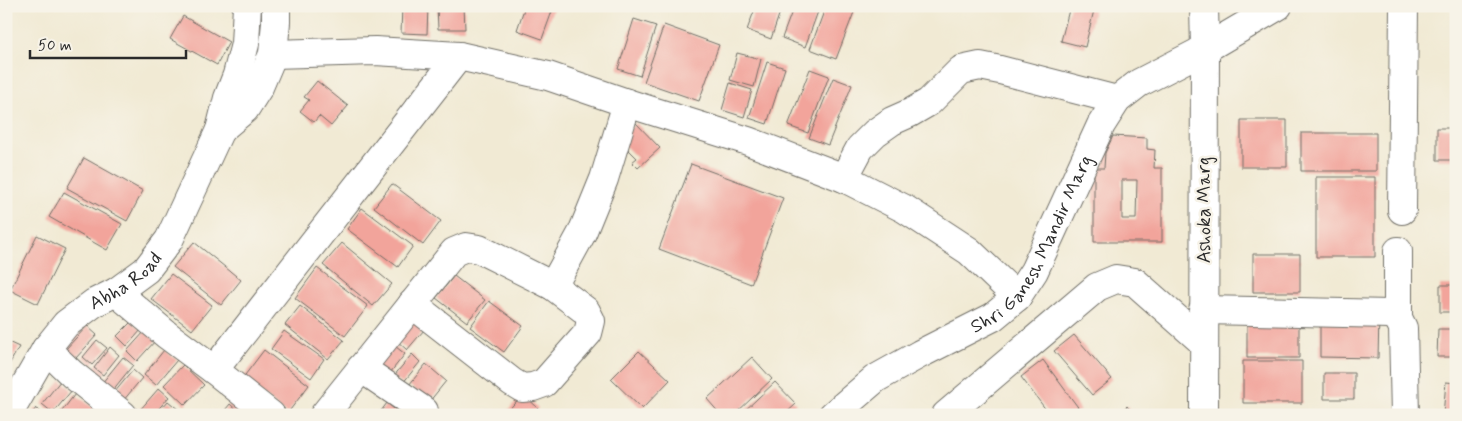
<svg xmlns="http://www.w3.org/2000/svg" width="1462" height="421" font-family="Mynerve,sans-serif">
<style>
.building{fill:#f2a49b;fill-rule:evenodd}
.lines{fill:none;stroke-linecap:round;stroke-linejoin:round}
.minor-casing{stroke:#706e66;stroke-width:30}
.minor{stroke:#fff;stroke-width:28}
.labels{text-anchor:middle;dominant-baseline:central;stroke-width:5;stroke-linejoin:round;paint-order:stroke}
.street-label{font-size:19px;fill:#2b2b2b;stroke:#f7f3e8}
</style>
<rect width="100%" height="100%" fill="#f7f3e8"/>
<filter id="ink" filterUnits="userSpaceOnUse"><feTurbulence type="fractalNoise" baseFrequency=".02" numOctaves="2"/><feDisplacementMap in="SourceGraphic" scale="10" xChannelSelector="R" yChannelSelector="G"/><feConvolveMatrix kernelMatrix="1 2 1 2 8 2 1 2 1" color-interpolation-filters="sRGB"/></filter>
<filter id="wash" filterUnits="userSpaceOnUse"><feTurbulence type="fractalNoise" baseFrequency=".0096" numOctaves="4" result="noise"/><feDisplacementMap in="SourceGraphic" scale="20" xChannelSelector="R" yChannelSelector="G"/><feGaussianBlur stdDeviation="1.12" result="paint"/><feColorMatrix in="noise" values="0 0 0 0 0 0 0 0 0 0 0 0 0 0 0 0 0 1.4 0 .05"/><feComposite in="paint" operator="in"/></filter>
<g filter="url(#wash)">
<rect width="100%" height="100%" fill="#f1ead4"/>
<g id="blocks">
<path class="building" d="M402 6H428L427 34 401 33Z
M437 6H464L465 29H438Z
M525 6H554L542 39 517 30Z
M756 6H782L771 39 747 30Z
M794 6H820L805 47 782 38Z
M826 6 856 7 836 59 810 49Z
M1070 6H1095L1085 47 1061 41Z
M183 16 229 42 217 65 170 39Z
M634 19 656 26 640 76 618 69Z
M664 25 719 45 699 101 644 82Z
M737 53 761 59 754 87 730 80Z
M767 62 785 68 767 124 749 118Z
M810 69 829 76 808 133 788 126Z
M833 78 852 85 828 145 809 138Z
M317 81 348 106 331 126 319 116 314 122 300 111 309 100 304 97Z
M730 83 752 90 744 117 722 110Z
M1241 120H1287V167H1241Z
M636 123 660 148 638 168 632 162 637 158 619 140Z
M1437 128H1456V160H1437Z
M1301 133H1376V171H1301Z
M1113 136 1147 138V149L1155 150 1154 168H1162V242H1094V168H1104L1105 153ZM1122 180H1137L1136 219H1122Z
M84 158 143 191 127 221 67 188Z
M691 164 783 198 751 284 659 249Z
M1316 177H1375V257H1316Z
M392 184 441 221 423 245 374 207Z
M64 192 122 224 107 250 49 217Z
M362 208 413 246 398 267 347 229Z
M37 235 65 249 38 304 10 290Z
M194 242 241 280 221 305 173 267Z
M342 243 392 284 373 306 323 265Z
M1253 254H1300V292H1253Z
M317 268 368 306 345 336 295 298Z
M171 274 212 305 192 330 151 299Z
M454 276 485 300 467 322 436 298Z
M1440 285H1456V312H1440Z
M489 301 523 326 504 352 470 327Z
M300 306 344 340 328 359 285 325Z
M418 313 430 323 407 350 395 339Z
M1320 316 1379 317 1378 358 1320 357Z
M132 321 141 330 127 346 117 336Z
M1247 321H1299V358H1247Z
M87 326 97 335 75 359 65 350Z
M1438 329H1456V357H1437Z
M145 331 156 340 137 361 127 351Z
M284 331 324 359 311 378 271 349Z
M1074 335 1112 379 1092 395 1054 351Z
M97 340 107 348 92 365 83 357Z
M6 341 19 347 6 370Z
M391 343 405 354 386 378 372 367Z
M110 347 119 355 103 375 94 368Z
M164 350 177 360 156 385 144 375Z
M264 350 309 385 287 414 242 379Z
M639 351 670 380 642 409 611 379Z
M412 354 420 362 402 384 393 377Z
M123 357 133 365 112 391 102 383Z
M752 357 772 379 734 415H721L707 399Z
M1043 360 1080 410 1073 415H1050L1021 377Z
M1243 361H1302V403H1243Z
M426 364 446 381 429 402 409 385Z
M183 365 204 385 185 405 164 385Z
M133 370 142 378 123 401 114 393Z
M1324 373H1354V399H1324Z
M61 380 72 390 53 413 42 404Z
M775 382 796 404 784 415H740Z
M1446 382 1456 383V415H1443Z
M159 388 169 397 153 415H143L139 411Z
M75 394 95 409 91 415H59Z
M523 394 538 408 532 415H504Z
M168 401 185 415H156Z
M387 403 401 415H378Z
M230 404 242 415H221Z
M1127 406 1134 415H1117Z
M36 408 44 415H31Z"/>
</g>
</g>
<g filter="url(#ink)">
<use href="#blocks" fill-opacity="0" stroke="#706e66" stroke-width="1"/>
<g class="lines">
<g class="minor-casing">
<g id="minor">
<path d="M1204 6 1205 49 1204 415"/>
<path d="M273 54 375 51 459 56 548 76 627 103 748 141 844 178 905 209 969 251 1017 297"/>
<path d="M220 130 245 109 259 87 273 54 276 22V6"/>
<path d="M844 178 860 148 875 133 892 121 910 113 929 102 961 70 980 66 1000 70 1117 100"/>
<path d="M1402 210 1404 6"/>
<path d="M1398 251V318"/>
<path d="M116 292 167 335 214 370 459 56"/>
<path d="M412 304 512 382 522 388 533 387 544 383 588 333 591 321 586 311 553 286 582 233 604 179 627 103"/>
<path d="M1203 310 1390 314 1398 318 1403 328 1405 415"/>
<path d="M46 349 72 374 123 415"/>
<path d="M361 368 424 411"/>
<path d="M214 370 271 415"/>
<path id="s1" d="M8 415 46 349 66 324 94 303 116 292 146 270 169 240 220 130 228 98 237 75 245 44 247 6"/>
<path d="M324 415 454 252 466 247 479 249 553 286"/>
<path id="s2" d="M833 415 875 379 920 354 993 317 1017 297 1034 271 1101 125 1117 100 1139 83 1205 49 1278 6"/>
<path d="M946 415 1097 287 1116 279 1135 282 1204 343"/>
</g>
</g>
<use href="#minor" class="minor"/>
</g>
</g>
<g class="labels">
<g class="street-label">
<text transform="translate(1204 210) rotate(-90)">Ashoka Marg</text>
<text stroke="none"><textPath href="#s2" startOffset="271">Shri Ganesh Mandir Marg</textPath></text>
<text stroke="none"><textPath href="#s1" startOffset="182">Abha Road</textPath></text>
</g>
</g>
<rect width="1462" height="421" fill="none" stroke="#f7f3e8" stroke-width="25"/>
<path d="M30 50v8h156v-8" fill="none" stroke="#2b2b2b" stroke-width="2.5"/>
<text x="38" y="50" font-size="15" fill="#2b2b2b" stroke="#f7f3e8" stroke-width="4" paint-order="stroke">50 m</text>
</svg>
